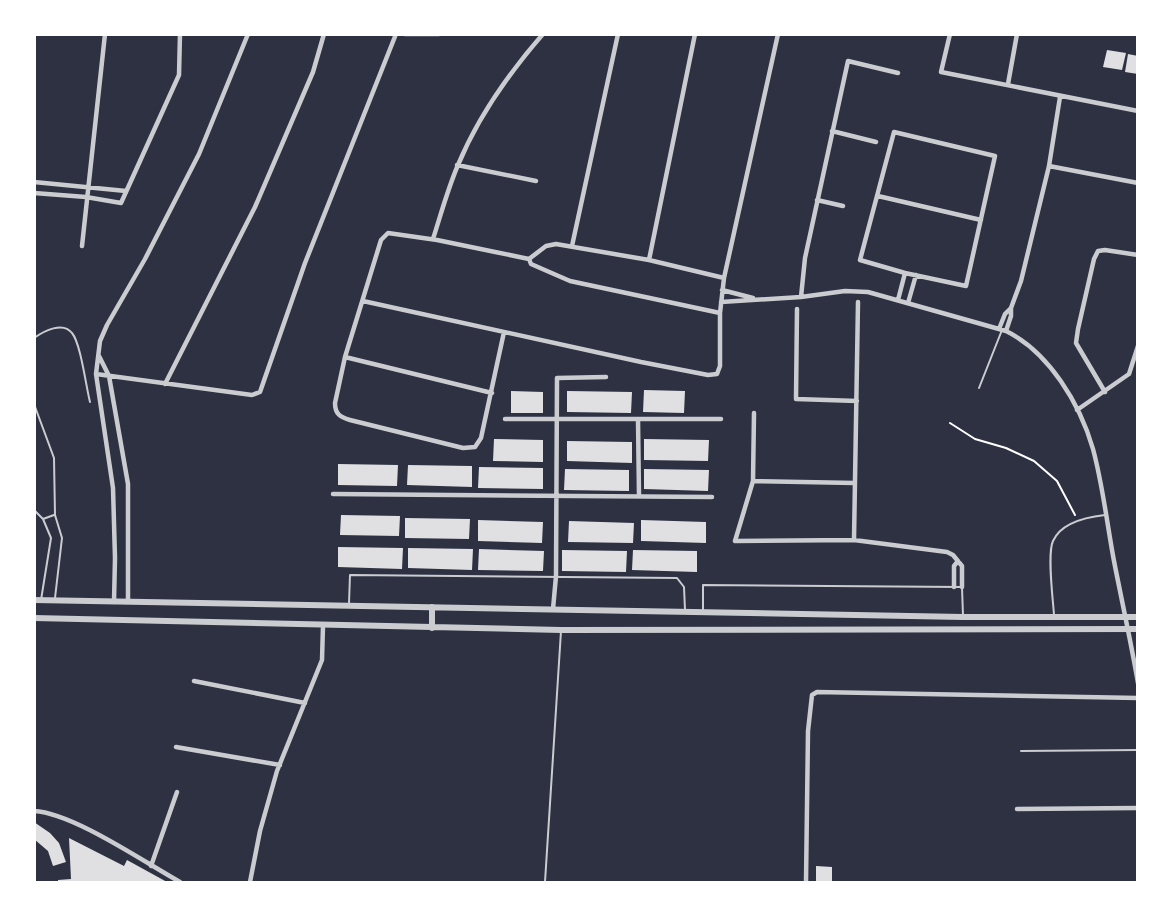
<svg xmlns="http://www.w3.org/2000/svg" width="1172" height="917" font-family="'Roboto Condensed',sans-serif">
<style>
.building{fill:#e0e0e3}
.lines{fill:none;stroke-linecap:round;stroke-linejoin:round}
.path{stroke:#fff;stroke-width:2}
.service{stroke:#caccd0;stroke-width:2}
.minor{stroke:#caccd0;stroke-width:4.5}
.tertiary{stroke:#caccd0;stroke-width:6}
</style>
<rect width="100%" height="100%" fill="#2d3142"/>
<path class="building" d="M1107 50 1126 53 1122 70 1103 67Z
M1128 54 1138 56V74L1125 72Z
M644 390 685 391 684 413 643 412Z
M511 391 543 392V413H511Z
M567 391 632 392 631 413 567 412Z
M494 439 543 440V462L493 461Z
M644 439 709 440 708 461 644 460Z
M567 441 632 442V463L567 461Z
M338 464 398 465 397 486 338 485Z
M408 465 472 466V487L407 485Z
M479 467 543 468V489L478 488Z
M565 469 629 470V491L564 490Z
M644 469 709 470 708 491 644 489Z
M341 515 400 516 399 536 340 535Z
M405 518 470 519 469 539 405 538Z
M478 520 543 522 542 543 478 541Z
M641 520 706 522V543L641 541Z
M569 521 634 523 633 543 568 542Z
M338 547 403 548 402 569 338 567Z
M408 548 473 549 472 570 408 568Z
M479 549 544 551 543 571 478 570Z
M562 550 627 551 626 572 562 571Z
M633 550 697 551V572L632 570Z
M34 822 50 833 59 843 66 862 53 866 48 851 34 839Z
M69 838 124 866 127 860 167 882H58V880L71 879Z
M816 866 832 867V882H816Z"/>
<g class="lines">
<path class="path" d="M950 423 975 439 1006 448 1034 461 1057 481 1075 515"/>
<path class="service" d="M34 338C44 331 63 321 72 333 81 344 86 387 90 402
M979 388 1002 330
M34 404 54 458 55 515 62 538 55 598
M34 510 43 519 51 538 41 600
M43 519 54 515
M349 603 350 575 677 578 684 587 685 610
M703 612V585L962 587 963 616
M1054 615C1053 599 1047 554 1053 541 1061 523 1087 517 1105 515
M1021 751 1138 750
M545 882 561 631"/>
<path class="minor" d="M405 34H439
M950 34 941 72 1138 111
M1008 84 1017 34
M832 131 876 142
M894 132 995 156 966 286 905 273 860 260Z
M457 165 536 181
M1049 166 1138 183
M34 182 126 191
M34 193 86 197 121 203 179 75 180 34
M878 196 981 220
M817 200 843 206
M433 239C441 214 448 188 458 165 478 117 509 73 543 34
M82 246 105 34
M572 246 618 34
M529 259 546 246 556 244 649 260 724 278
M649 260 695 34
M722 290 753 298
M801 297 805 258 848 61 898 73
M898 300 905 273
M363 301 641 362 708 375 717 374 720 366V313L724 278 778 34
M721 302 801 297 845 291 868 292 1006 331C1049 352 1080 404 1093 449 1103 486 1107 524 1114 561 1122 602 1131 642 1138 683
M908 303 916 275
M797 309 796 399 857 401
M999 329 1005 314 1011 308
M1006 331 1011 316V308L1021 281 1049 166 1060 97
M504 332 481 438 475 447 463 448 350 420C340 417 335 414 335 403L345 357 381 240 388 233 437 240 529 259 531 264 570 281 720 313
M99 356 109 376 128 484V602
M345 357 492 393
M96 374 252 395 260 392 305 263 396 34
M165 384 255 207 313 72 324 34
M1105 392 1076 343 1078 329 1094 259 1098 251 1105 250 1138 255
M1077 410 1129 374 1138 346
M754 413 753 481 855 483
M505 419H721
M638 419 639 496
M753 481 735 541 854 540 947 552 953 555 962 566V587
M333 494 712 497
M854 540 858 302
M954 587V566L958 561
M114 602 115 558 113 488 96 374 100 341 107 325 145 259 199 154 248 34
M553 609 556 576 557 378 606 377
M194 681 305 703
M176 747 280 765
M1017 809 1138 808
M34 811C73 813 144 862 180 882
M151 866 177 792
M250 882 260 831 277 771 322 660 323 626
M806 882 808 731 812 695 817 692 1138 698"/>
<path class="tertiary" d="M34 600 963 617H1138
M432 607V628
M34 618 561 630 1138 629"/>
</g>
<rect width="1172" height="917" fill="none" stroke="#ffffff" stroke-width="72"/>
</svg>
